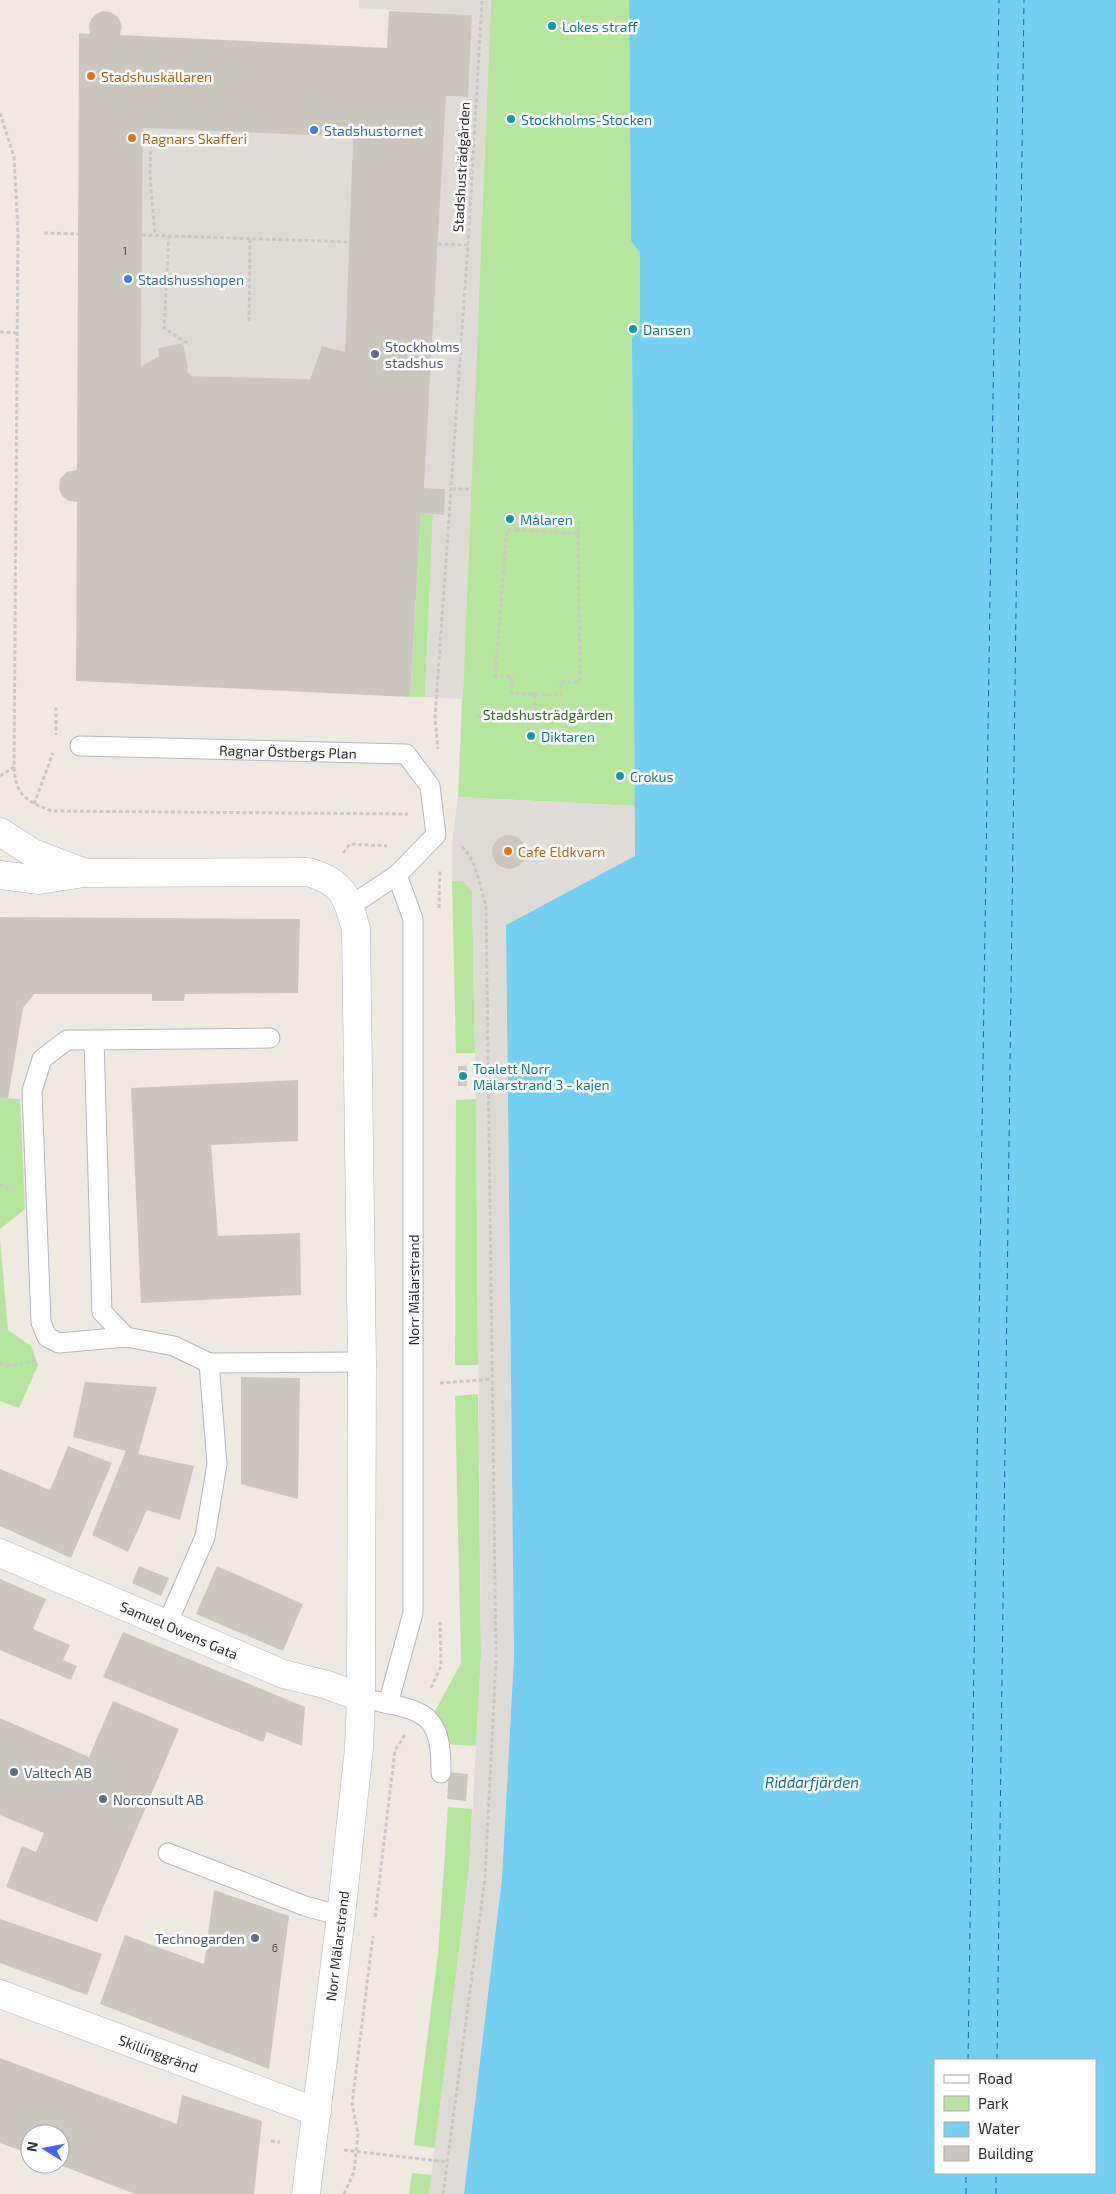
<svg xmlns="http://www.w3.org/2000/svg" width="1116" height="2194" font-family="'Exo 2',sans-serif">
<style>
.green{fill:#b6e59e}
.plaza{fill:#dfdcd8;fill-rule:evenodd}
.water{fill:#75cff0;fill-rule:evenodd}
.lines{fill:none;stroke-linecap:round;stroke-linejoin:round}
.ferry{stroke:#0d6fa3;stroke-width:1;stroke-dasharray:6 5;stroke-linecap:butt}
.building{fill:#cbc7bf;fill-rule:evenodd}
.lane-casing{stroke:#b4b7c1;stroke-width:21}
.street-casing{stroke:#b4b7c1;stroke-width:29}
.secondary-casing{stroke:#b4b7c1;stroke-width:29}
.path{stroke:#c9c9c9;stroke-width:3;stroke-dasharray:4 2.5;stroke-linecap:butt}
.lane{stroke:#fff;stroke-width:19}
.street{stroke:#fff;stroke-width:28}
.secondary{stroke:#fff;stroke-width:28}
.culture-dot{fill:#0f9aa8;stroke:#fff;stroke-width:2}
.food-dot{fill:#e8710a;stroke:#fff;stroke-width:2}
.shop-dot{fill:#3f7fe0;stroke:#fff;stroke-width:2}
.service-dot{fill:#5c6f8a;stroke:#fff;stroke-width:2}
.labels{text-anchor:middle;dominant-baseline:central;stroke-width:5;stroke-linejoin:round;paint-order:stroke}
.number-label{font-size:11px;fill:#555452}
.culture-label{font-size:14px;fill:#0d838f;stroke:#fff;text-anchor:start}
.food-label{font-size:14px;fill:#c56008;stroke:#fff;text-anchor:start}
.shop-label{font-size:14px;fill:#366cbe;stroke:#fff;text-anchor:start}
.street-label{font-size:14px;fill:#2e2e2e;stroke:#fff}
.service-label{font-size:14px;fill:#4e5e75;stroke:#fff;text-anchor:start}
.park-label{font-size:14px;fill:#2c6e1b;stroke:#fff}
.water-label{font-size:15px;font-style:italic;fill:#0d6fa3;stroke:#fff}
</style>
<rect width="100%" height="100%" fill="#efe9e1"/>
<path class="green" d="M491 0H629L631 241 640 253V328L632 338 635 806 458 797Z
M421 513 433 514 425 697H410Z
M452 881H463L472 891 475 1053H456Z
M0 1098 20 1099 25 1209 0 1229Z
M476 1099 478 1365H455L456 1100Z
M0 1239 8 1330 31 1346 38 1365 19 1408 0 1401Z
M478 1394 481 1656 476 1746 445 1744 433 1715 461 1663 455 1396Z
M448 1807 472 1809 469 1871 435 2148 414 2145 438 1954Z
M412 2173 432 2175 429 2194H409Z"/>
<path class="plaza" d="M359 0H491L463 699 425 697 433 514H444L445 489 424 488 446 96 468 97 471 15 359 8Z
M143 128 353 137 345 352 322 346 310 379 191 376 187 371 188 367 183 343 158 348 159 356 141 366Z
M458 797 635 806V857L506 926 514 1656 502 1878 464 2194H429L469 1871 481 1656 476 1099 472 891 463 881H452V842ZM502 836H516L526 845 525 859 515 869H502L493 859V846Z"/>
<path class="water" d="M629 0H1116V2194H464L502 1878 514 1656 506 925 635 856 632 338 640 328V253L631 241ZM935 2060H1095V2173H935Z"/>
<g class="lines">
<path class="ferry" d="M968 2060 999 0
M997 2060 1024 0
M966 2194V2173
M996 2194V2173"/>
</g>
<path class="building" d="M103 11 110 12 118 17 122 26 120 35 387 48 389 11 472 15 468 97 446 96 424 488 445 489 444 515 421 513 410 697 76 681 77 502 69 501 62 496 59 489 60 479 67 472 77 470 79 33 90 34 89 26 91 19 96 14ZM143 128 353 137 345 352 322 346 310 379 191 376 187 371 188 367 183 343 158 348 159 356 141 366Z
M492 852a17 17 0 1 1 34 0a17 17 0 1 1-34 0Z
M0 917 300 919 298 993 185 994 184 1001H152V994H34L23 1008 8 1098H0Z
M458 1066H467V1086H458Z
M298 1080V1141L211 1145 218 1236 300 1233 301 1295 141 1303 131 1088Z
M241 1377 300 1378 298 1499 241 1484Z
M85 1382 157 1387 138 1454 194 1466 180 1520 147 1510 128 1552 92 1535 126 1451 73 1437Z
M68 1446 112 1463 71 1558 0 1526V1469L50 1490Z
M139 1566 169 1578 161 1596 132 1583Z
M217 1566 303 1604 283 1651 196 1614Z
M0 1579 46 1599 33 1629 70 1645 63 1660 77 1666 71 1680 0 1650Z
M123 1632 305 1707 302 1746 267 1732 263 1742 103 1677Z
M113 1701 179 1729 97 1922 6 1887 22 1846 36 1852 44 1833 0 1815V1718L89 1757Z
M449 1772 468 1774 466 1801 447 1799Z
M214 1890 289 1916 269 2069 100 2004 125 1935 204 1964Z
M0 1919 102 1954 87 1995 0 1963Z
M0 2058 177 2124 182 2095 262 2121 254 2194H135L60 2165V2134H30V2154L0 2143Z"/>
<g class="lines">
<g class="lane-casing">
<g id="lane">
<path id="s1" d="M80 746 406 754 430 786 436 835 397 875 350 906"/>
<path d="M94 1040H67L42 1059 32 1091 41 1322 47 1337 59 1343 126 1337"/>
<path d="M209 1363 362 1362"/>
<path d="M167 1624 205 1537 217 1464 209 1363 174 1346 126 1337 102 1312 94 1040 270 1038"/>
<path d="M377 1701C390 1705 407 1706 419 1713 441 1724 441 1751 441 1773"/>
<path d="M388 1704 413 1613V919L397 875"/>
<path d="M168 1853 305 1906 341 1916"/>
</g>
</g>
<g class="street-casing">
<g id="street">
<path id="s2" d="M0 1553 283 1674 324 1684 361 1697"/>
<path id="s3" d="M0 1994 317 2112"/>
</g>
</g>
<g class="secondary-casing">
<path id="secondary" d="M0 832 33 853 83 872
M0 875 39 880 84 873 308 872C343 882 347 896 356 929L362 1362 361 1697 359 1748 341 1916 306 2194"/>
</g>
<path class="path" d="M0 113 14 157 18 232 14 767C16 796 26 801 52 811L408 814
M143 139H151L150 175 155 235
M44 233 79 234
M142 235 350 242
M169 235 164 328 190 345
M438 244 468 245 435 718 438 749
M468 245 482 0
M249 321 250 238
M0 332 17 333
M452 489H471
M519 515 518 530 578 534 579 518
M518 530H507L495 676 512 677 511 693 561 695V682H580L578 534
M56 707V735
M477 716 534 719 535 694
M534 719 599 722
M0 776 14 767
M34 804 53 753
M343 853 350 844 387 846
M439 908 440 869
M0 1184 10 1190
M0 1363C9 1368 26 1365 35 1359
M440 1383 492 1379
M431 1688 441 1666 440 1622
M375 1917 395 1750 405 1735
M271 2141 280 2142
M344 2150 447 2162
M344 2194 354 2172 356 2152 358 2134 352 2103 373 1936
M443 2194 485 1878 496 1660 486 907C481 890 475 853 459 845"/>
<use href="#lane" class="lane"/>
<use href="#street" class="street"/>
<use href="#secondary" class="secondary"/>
</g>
<g class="culture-dot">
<circle cx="552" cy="26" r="5"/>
<circle cx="511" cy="119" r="5"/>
<circle cx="633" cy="329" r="5"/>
<circle cx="510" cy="519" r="5"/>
<circle cx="531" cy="736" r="5"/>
<circle cx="620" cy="776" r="5"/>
<circle cx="463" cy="1076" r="5"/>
</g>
<g class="food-dot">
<circle cx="91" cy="76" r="5"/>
<circle cx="132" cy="138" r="5"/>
<circle cx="508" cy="851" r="5"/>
</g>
<g class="shop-dot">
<circle cx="314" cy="130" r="5"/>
<circle cx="128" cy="279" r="5"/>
</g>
<g class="service-dot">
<circle cx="375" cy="354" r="5"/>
<circle cx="14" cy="1772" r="5"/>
<circle cx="103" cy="1799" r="5"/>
<circle cx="255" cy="1938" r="5"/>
</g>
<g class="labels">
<g class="number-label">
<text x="125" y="250">1</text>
<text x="275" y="1947">6</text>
</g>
<g class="culture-label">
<text x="562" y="26">Lokes straff</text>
<text x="521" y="119">Stockholms-Stocken</text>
<text x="643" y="329">Dansen</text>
<text x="520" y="519">Målaren</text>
<text x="541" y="736">Diktaren</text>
<text x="630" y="776">Crokus</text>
<text x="473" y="1068">Toalett Norr<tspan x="473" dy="16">Mälarstrand 3 - kajen</tspan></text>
</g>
<g class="food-label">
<text x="101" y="76">Stadshuskällaren</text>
<text x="142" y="138">Ragnars Skafferi</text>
<text x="518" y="851">Cafe Eldkvarn</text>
</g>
<g class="shop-label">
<text x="324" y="130">Stadshustornet</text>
<text x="138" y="279">Stadshusshopen</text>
</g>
<g class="street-label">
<text transform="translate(461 167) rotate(-87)">Stadshusträdgården</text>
<text stroke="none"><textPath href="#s1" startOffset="208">Ragnar Östbergs Plan</textPath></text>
<text transform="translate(413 1290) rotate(-90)">Norr Mälarstrand</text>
<text stroke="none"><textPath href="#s2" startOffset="195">Samuel Owens Gata</textPath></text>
<text transform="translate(337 1946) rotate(-83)">Norr Mälarstrand</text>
<text stroke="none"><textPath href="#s3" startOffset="169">Skillinggränd</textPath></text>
</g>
<g class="service-label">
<text x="385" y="346">Stockholms<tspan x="385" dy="16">stadshus</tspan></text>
<text x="24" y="1772">Valtech AB</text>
<text x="113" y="1799">Norconsult AB</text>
<text x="245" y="1938" text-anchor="end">Technogarden</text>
</g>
<g class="park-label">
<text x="548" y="714">Stadshusträdgården</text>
</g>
<g class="water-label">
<text x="812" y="1782">Riddarfjärden</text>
</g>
</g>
<rect x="934" y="2059" width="162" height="115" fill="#ffffff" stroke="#ababab"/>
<rect x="944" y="2075" width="25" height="8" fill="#ffffff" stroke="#ababab"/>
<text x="978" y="2084" font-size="15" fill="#2e2e2e">Road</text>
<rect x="944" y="2096" width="25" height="15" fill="#b6e59e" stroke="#ababab"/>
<text x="978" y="2109" font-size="15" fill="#2e2e2e">Park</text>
<rect x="944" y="2122" width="25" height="15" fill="#75cff0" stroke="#ababab"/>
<text x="978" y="2134" font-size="15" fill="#2e2e2e">Water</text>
<rect x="944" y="2146" width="25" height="15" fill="#cbc7bf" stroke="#ababab"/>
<text x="978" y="2159" font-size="15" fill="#2e2e2e">Building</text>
<g transform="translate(45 2149) rotate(280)"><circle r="24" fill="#ffffff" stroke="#ababab"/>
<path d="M0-4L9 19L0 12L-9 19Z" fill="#4264fb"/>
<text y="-8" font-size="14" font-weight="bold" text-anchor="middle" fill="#2e2e2e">N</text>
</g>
</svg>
